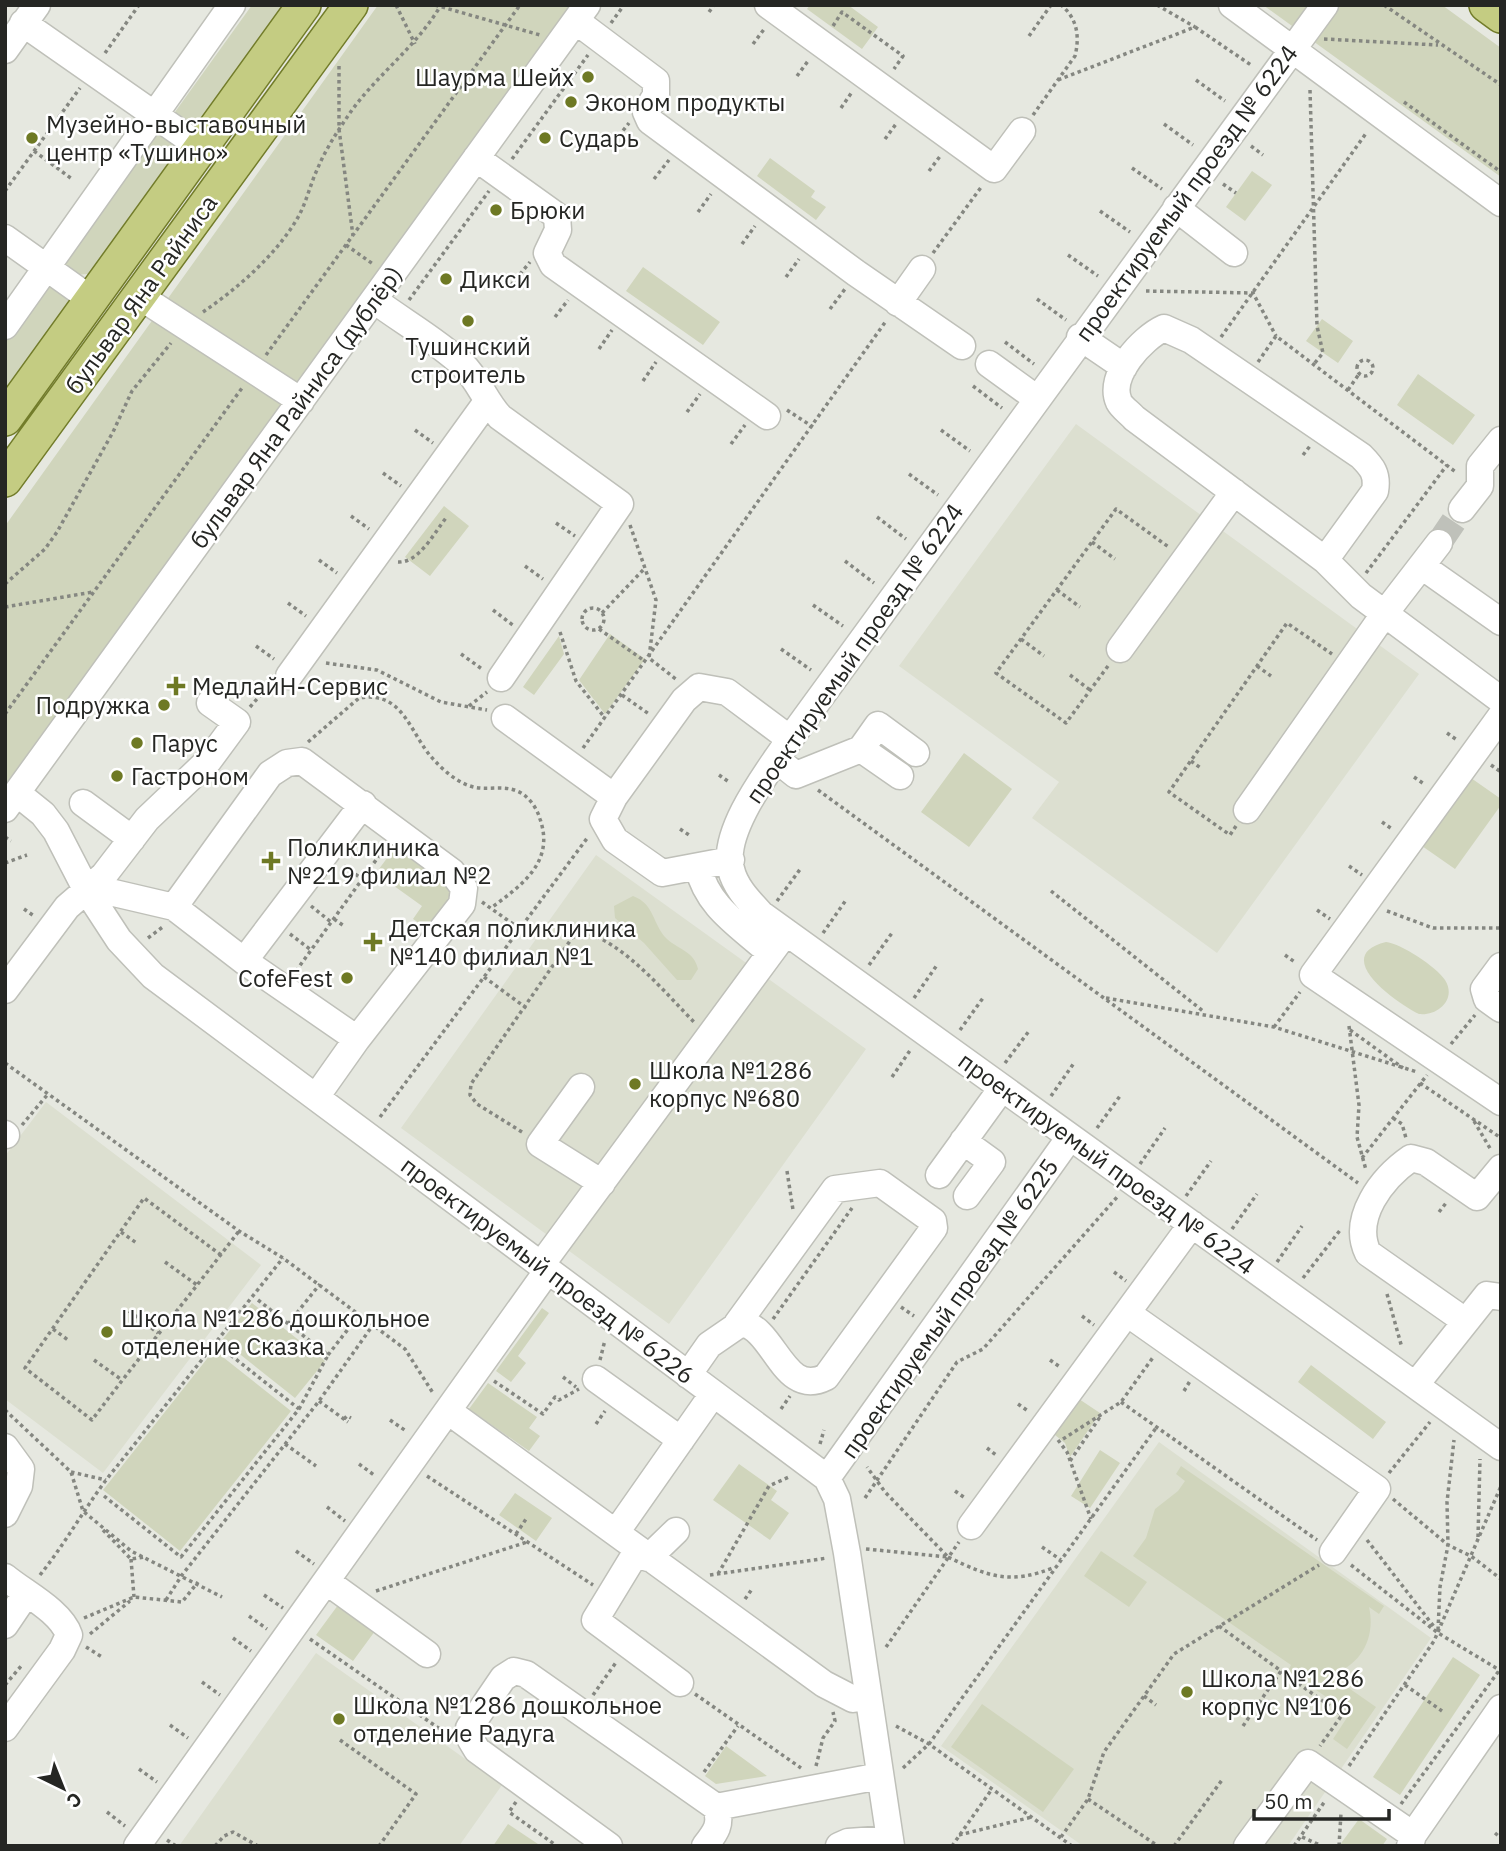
<svg xmlns="http://www.w3.org/2000/svg" width="1506" height="1851" font-family="'IBM Plex Sans',sans-serif">
<style>
.built{fill:#dcdfd0}
.green{fill:#d0d5bc}
.lines{fill:none;stroke-linecap:round;stroke-linejoin:round}
.minor-tunnel{stroke:#bfc1ba;stroke-width:26;stroke-dasharray:26 13;stroke-linecap:butt}
.minor-casing{stroke:#bfc0b9;stroke-width:29}
.major-casing{stroke:#727c2a;stroke-width:36}
.path{stroke:#858781;stroke-width:3.5;stroke-dasharray:3.5 3.5;stroke-linecap:butt}
.minor{stroke:#fff;stroke-width:26}
.major{stroke:#c4cc82;stroke-width:33}
.poi-dot{fill:#6e7924;stroke:#fff;stroke-width:2.5}
.labels{text-anchor:middle;dominant-baseline:central;stroke-width:5;stroke-linejoin:round;paint-order:stroke}
.poi-label{font-size:24px;fill:#252623;stroke:#fff;text-anchor:start}
.street-label{font-size:24px;fill:#252623;stroke:#fff}
</style>
<rect width="100%" height="100%" fill="#e6e8e0"/>
<path class="built" d="M1076 424 1419 674 1217 953 1032 818 1059 782 899 666Z
M596 855 866 1049 669 1324 401 1128Z
M46 1102 261 1265 103 1473 5 1399V1156Z
M1159 1442 1431 1638 1288 1846H1083L941 1746Z
M316 1653 502 1785 459 1846H179Z"/>
<path class="green" d="M252 5H285L200 123 189 129 169 108 175 112Z
M378 5H573L5 785V526Z
M810 5H848L878 27 862 49 807 9Z
M1263 5H1442L1501 48V177Z
M160 131 176 142 175 159 89 274 73 275 62 262 65 251 72 255 151 143 145 138Z
M770 158 815 191 811 197 826 207 816 220 757 176Z
M1252 171 1272 185 1245 221 1226 207Z
M643 267 720 322 703 345 626 291Z
M54 284 65 290 68 301 65 314 5 395V338L45 287Z
M1322 319 1353 341 1338 363 1306 341Z
M1418 374 1475 415 1453 445 1397 405Z
M444 506 469 526 430 576 405 557Z
M610 634 645 659 605 714 579 680Z
M559 636 564 654 534 695 523 687Z
M964 753 1012 789 969 847 921 812Z
M1471 778 1501 799V805L1455 869 1422 846Z
M396 846 452 887 454 892 429 930 413 919 422 906 376 873Z
M633 896C655 904 652 924 667 939 679 950 694 951 698 969L691 980H677L644 943 615 918 614 906Z
M1386 942C1400 943 1437 967 1445 980 1457 999 1438 1016 1419 1014 1398 1004 1329 956 1386 942Z
M252 1303 325 1361 295 1398 222 1340Z
M542 1308 549 1313 518 1356 526 1363 511 1382 496 1371Z
M214 1350 291 1411 180 1551 103 1490Z
M1311 1365 1386 1422 1373 1439 1298 1382Z
M488 1383 537 1417 529 1428 540 1436 529 1451 469 1409Z
M1079 1399 1100 1413 1070 1457 1065 1443 1055 1435Z
M1100 1450 1120 1463 1090 1508 1071 1496Z
M739 1464 777 1491 771 1500 789 1513 770 1540 713 1500Z
M1181 1466 1384 1606 1379 1614 1369 1607C1376 1638 1361 1666 1330 1675L1376 1707 1347 1749 1333 1739 1350 1713 1288 1671 1291 1665 1133 1556 1146 1538 1155 1509 1178 1491 1185 1481 1176 1474Z
M515 1493 552 1518 536 1541 499 1515Z
M1101 1551 1147 1582 1129 1607 1084 1576Z
M341 1601 378 1627 353 1661 316 1635Z
M1453 1657 1480 1675 1400 1795 1373 1777Z
M982 1704 1074 1769 1043 1812 951 1747Z
M726 1746 767 1776 716 1784 705 1776Z
M1359 1819 1387 1839 1382 1846H1339Z
M508 1824 541 1846H493Z"/>
<g class="lines">
<path class="minor-tunnel" d="M1439 543 1462 509"/>
<g class="minor-casing">
<path id="minor" d="M768 5 994 169 1022 131
M1232 5 1501 203
M1325 5 790 739C770 769 721 831 731 869 735 887 749 901 761 914L1501 1447
M576 21 656 81V95L646 112 650 121 856 273 962 346
M23 23 202 148
M5 50 37 5
M476 158 557 216 558 230 547 253 553 265 767 416
M1176 208 1234 253
M5 238 92 300
M139 296 301 401
M374 300C402 321 436 340 462 364 478 379 485 401 500 417L620 504 501 678
M898 303 922 269
M5 326 232 5
M1080 337 1124 367
M989 364 1036 398
M1462 509 1480 486V466L1501 440
M1325 560 1375 491C1378 474 1372 467 1361 456L1191 340 1164 328C1142 338 1107 376 1119 402 1122 408 1130 413 1134 418L1325 560 1361 596 1501 700
M1423 567 1501 622
M1120 649 1234 492
M289 676 486 403
M1501 716 1313 975 1501 1102
M505 718 614 797
M861 749 900 776
M776 759 796 775 861 749 878 725 916 753
M17 793 43 814 56 831 87 891 119 940 153 976 827 1478 837 1499 847 1553 891 1846
M83 803 132 839
M5 809 587 5
M1247 810 1385 613 1439 543
M731 860 662 873 615 840 603 819 614 797 684 700 699 687 727 692 790 739
M698 867C707 904 733 921 761 945
M87 891 114 893 174 907 270 774 287 763 302 761 452 872 464 888 462 904 357 1039 244 961 174 907
M244 961 363 804
M1501 966 1484 989 1487 999 1501 1009
M5 990 67 907 104 875 147 819 209 760 237 722 210 703
M581 1087 540 1144 602 1183
M316 1097 357 1039
M5 1134 6 1135
M963 1141 992 1162 967 1196
M939 1175 1002 1088
M541 1265 786 932
M1127 1313 1377 1489 1333 1552
M1465 1321 1368 1253C1351 1218 1382 1178 1411 1158L1426 1162 1477 1197 1501 1168
M688 1375 709 1345 741 1323C775 1328 783 1399 826 1377L934 1228 933 1221 880 1183 835 1189 737 1324
M596 1379 681 1440
M1417 1383 1487 1295 1501 1297
M448 1411 824 1684 853 1699 867 1697
M5 1447 21 1469 19 1486 5 1514
M827 1478 1070 1137
M971 1526 1192 1224
M617 1531 713 1394
M637 1551 595 1620 680 1683
M648 1558 676 1531
M5 1577C24 1593 61 1611 69 1635L62 1650 5 1728
M326 1581 427 1654
M5 1625 26 1594
M716 1807 880 1776
M137 1846 548 1270
M609 1846 477 1750 471 1740 469 1728 503 1678 514 1671 526 1674 716 1807C722 1824 716 1832 705 1846
M839 1846 848 1842 890 1839
M1247 1846 1308 1763 1413 1835
M1410 1846 1413 1835 1501 1708"/>
</g>
<g class="major-casing">
<path id="major" d="M1486 5 1501 16
M5 419 304 5
M5 480 351 5"/>
</g>
<path class="path" d="M396 5 415 44
M435 5 540 35
M1157 5 1195 27
M1384 5 1501 85
M709 12 714 5
M611 23 624 5
M833 26 842 12 903 56 894 69
M1029 36 1051 5
M1324 39 1438 45
M753 44 765 28
M105 53 139 5
M339 66V129L353 236
M797 76 808 61
M1058 80 1195 27 1251 65
M1196 80 1225 101
M1310 90 1317 326 1323 353 1313 365
M1404 102 1501 172
M841 108 852 92
M1033 115 1075 56C1080 36 1077 18 1061 5
M1164 124 1193 145
M885 139 896 124
M1251 146 1263 155
M610 147 629 123
M34 151 72 179
M512 159 588 55
M1132 168 1162 189
M929 171 941 155
M654 179 669 160
M1223 184 1236 193
M5 191 80 88
M1100 211 1130 232
M698 212 711 194
M742 244 755 226
M346 245 373 264
M933 253 982 186
M1068 255 1098 276
M786 277 799 259
M511 285 530 262
M1146 291 1253 293 1276 336
M1037 299 1066 320
M409 300 489 191
M830 309 845 289
M203 312C238 288 275 256 297 219 306 204 310 185 317 170 326 148 339 129 352 110 380 72 417 46 441 5
M555 317 568 300
M1221 337 1367 132
M1005 342 1034 364
M599 349 612 330
M266 355 520 5
M1357 368a8 8 0 1 1 16 0a8 8 0 1 1-16 0Z
M1258 362 1276 336 1457 473
M643 381 656 362
M973 386 1002 408
M1348 390 1359 374
M787 410 813 427
M687 412 700 394
M415 430 433 443
M941 430 970 451
M731 444 745 425
M1303 455 1310 446
M383 473 401 486
M909 474 938 495
M351 516 369 529
M877 517 906 539
M556 523 575 536
M630 525 656 600 649 658 677 680
M1092 542 1115 559
M319 560 337 573
M845 561 874 583
M398 562C419 563 434 533 446 518
M525 566 543 579
M1366 573 1447 465
M5 584 45 549 57 532 113 432 132 391 171 343
M1057 590 1080 607
M288 603 306 616
M813 605 843 626
M5 607 93 592
M582 619a11 11 0 1 1 22 0a11 11 0 1 1-22 0Z
M493 610 514 626
M602 613 644 569
M599 629 646 662
M560 632 576 681 605 718
M1021 639 1044 656
M256 646 274 659
M781 649 811 670
M461 654 482 669
M326 663 377 670 441 702 487 710
M1108 666 1066 723 996 673 1116 509 1170 548
M1257 666 1271 676
M1070 675 1090 690
M622 695 649 714
M469 706 487 692
M250 707 270 684
M5 714 242 388
M1447 733 1457 740
M308 742 359 698C405 690 410 736 435 761 446 773 463 787 480 788 492 789 505 786 517 791 528 795 537 808 540 819 555 862 522 885 491 908
M583 748 886 321
M1191 761 1202 769
M1491 765 1501 772
M719 775 729 782
M1414 777 1424 784
M818 790 1358 1183
M1382 822 1392 829
M1236 826 1230 835 1169 792 1287 623 1332 654
M680 829 689 835
M5 837 11 841
M5 863 27 855
M344 866 362 879
M1349 866 1362 875
M1051 891 1203 1011
M777 901 801 868
M482 902 520 929
M311 906 331 922
M24 909 34 916
M1317 910 1330 919
M1387 911 1433 928H1501
M334 919 344 926
M823 933 846 900
M290 934 311 950
M148 938 164 926
M1285 955 1296 963
M869 965 892 933
M296 971 384 849
M484 977 529 1010
M914 998 937 965
M1106 998 1274 1027 1417 1072
M1349 1026 1359 1105 1357 1137 1366 1170
M1274 1027 1300 992
M960 1030 983 998
M1350 1030 1403 1068
M1451 1044 1475 1015
M5 1063 239 1231 283 1258 405 1349 433 1393
M1005 1063 1029 1031
M892 1077 911 1049
M1420 1083 1501 1138
M1051 1096 1074 1063
M380 1117 588 837
M1393 1118 1402 1124 1406 1138
M1474 1121 1491 1150
M22 1125 48 1094
M1097 1128 1120 1096
M522 1132 477 1104 470 1095 471 1084 572 938 583 932C624 942 666 994 695 1023
M1362 1158 1427 1075
M1140 1164 1165 1128
M787 1171 793 1210
M1186 1196 1211 1161
M1439 1212 1446 1203
M1232 1229 1257 1194
M121 1232 138 1244
M221 1255 144 1198 25 1368 92 1420C140 1356 191 1294 239 1231
M165 1262 197 1285
M1277 1262 1302 1226
M1114 1272 1126 1281
M1303 1278 1341 1229
M1387 1294 1402 1348
M258 1300 328 1355 299 1409
M901 1307 914 1316
M129 1311 158 1333
M1082 1316 1094 1325
M773 1319 852 1208
M288 1324 320 1284
M53 1329 68 1340
M328 1355 352 1324
M94 1360 122 1380
M600 1360 605 1340
M1050 1360 1060 1367
M563 1377 576 1387
M494 1381 543 1414 555 1397 559 1400 579 1389
M1184 1391 1190 1381
M319 1401 348 1422
M1121 1402 1317 1540
M1018 1404 1028 1411
M781 1409 790 1396
M5 1410 71 1472 83 1511 131 1551 222 1597
M344 1419 347 1416 351 1418
M390 1420 406 1431
M596 1424 605 1411
M1063 1439 1121 1402 1154 1356
M1058 1440 1067 1452 1091 1519
M285 1444 316 1466
M820 1444 824 1430
M987 1448 996 1455
M1070 1461 1100 1417
M359 1464 374 1475
M71 1472 106 1480
M1389 1473 1430 1422
M427 1476 593 1585
M955 1491 965 1498
M104 1496 181 1557 299 1409 223 1349
M865 1498 957 1362 983 1349 1118 1196
M1393 1499 1448 1545 1471 1556 1501 1579
M327 1507 345 1521
M103 1530 131 1559 144 1557
M516 1534 526 1519
M1478 1537 1480 1459
M1367 1540 1435 1628
M1042 1547 1061 1560
M866 1549 948 1557 885 1492 867 1467
M296 1551 314 1564
M948 1557C989 1577 1011 1585 1055 1567
M131 1559 134 1597
M1351 1565 1438 1633 1501 1671
M718 1574 769 1486 789 1477
M40 1575C64 1545 83 1511 106 1480L283 1258
M710 1575 827 1558
M376 1591 527 1542
M264 1595 283 1608
M745 1599 752 1589
M166 1600 182 1575 319 1401 373 1325
M249 1616 267 1629
M84 1618 134 1597 182 1602 198 1582
M1219 1626 1342 1715 1320 1746
M1438 1630 1440 1587 1448 1545 1447 1502 1454 1440
M90 1634 130 1601
M233 1638 251 1651
M310 1639 450 1736
M86 1647 102 1657
M886 1647 959 1542
M202 1682 220 1695
M5 1685 22 1665
M1405 1685 1442 1711
M695 1694 801 1768
M593 1695 617 1661
M1144 1696 1156 1705
M170 1725 188 1738
M896 1726 929 1744 1072 1846
M1243 1726 1281 1671
M340 1740 416 1794 379 1846
M816 1766 823 1738 835 1721 833 1712
M1349 1766 1434 1641 1501 1486
M903 1768 929 1744 1156 1428
M139 1769 157 1782
M704 1772 738 1726
M1088 1799 1158 1846
M516 1802 509 1812 557 1846
M1401 1804 1501 1668
M107 1812 125 1826
M1495 1833 1501 1838
M959 1835 1032 1817
M1061 1837 1088 1799 1104 1752 1174 1654 1319 1565
M1302 1837 1322 1846
M167 1840 176 1846
M215 1846 224 1836 233 1832 258 1846
M952 1846 992 1789
M1174 1846 1222 1780
M1294 1846 1325 1801
M1339 1846 1341 1813"/>
<use href="#minor" class="minor"/>
<use href="#major" class="major"/>
</g>
<g class="poi-dot">
<circle cx="588" cy="77" r="7"/>
<circle cx="571" cy="102" r="7"/>
<circle cx="32" cy="138" r="7"/>
<circle cx="545" cy="138" r="7"/>
<circle cx="496" cy="210" r="7"/>
<circle cx="446" cy="279" r="7"/>
<circle cx="468" cy="321" r="7"/>
<path d="M172.5 675.5h7v7h7v7h-7v7h-7v-7h-7v-7h7z"/>
<circle cx="164" cy="705" r="7"/>
<circle cx="137" cy="743" r="7"/>
<circle cx="117" cy="776" r="7"/>
<path d="M267.5 850.5h7v7h7v7h-7v7h-7v-7h-7v-7h7z"/>
<path d="M369.5 931.5h7v7h7v7h-7v7h-7v-7h-7v-7h7z"/>
<circle cx="347" cy="978" r="7"/>
<circle cx="635" cy="1084" r="7"/>
<circle cx="107" cy="1332" r="7"/>
<circle cx="1187" cy="1692" r="7"/>
<circle cx="339" cy="1719" r="7"/>
</g>
<g class="labels">
<g class="poi-label">
<text x="574" y="77" text-anchor="end">Шаурма Шейх</text>
<text x="585" y="102">Эконом продукты</text>
<text x="46" y="124">Музейно-выставочный<tspan x="46" dy="28">центр «Тушино»</tspan></text>
<text x="559" y="138">Сударь</text>
<text x="510" y="210">Брюки</text>
<text x="460" y="279">Дикси</text>
<text x="468" y="346" text-anchor="middle">Тушинский<tspan x="468" dy="28">строитель</tspan></text>
<text x="192" y="686">МедлайН-Сервис</text>
<text x="150" y="705" text-anchor="end">Подружка</text>
<text x="151" y="743">Парус</text>
<text x="131" y="776">Гастроном</text>
<text x="287" y="847">Поликлиника<tspan x="287" dy="28">№219 филиал №2</tspan></text>
<text x="389" y="928">Детская поликлиника<tspan x="389" dy="28">№140 филиал №1</tspan></text>
<text x="333" y="978" text-anchor="end">CofeFest</text>
<text x="649" y="1070">Школа №1286<tspan x="649" dy="28">корпус №680</tspan></text>
<text x="121" y="1318">Школа №1286 дошкольное<tspan x="121" dy="28">отделение Сказка</tspan></text>
<text x="1201" y="1678">Школа №1286<tspan x="1201" dy="28">корпус №106</tspan></text>
<text x="353" y="1705">Школа №1286 дошкольное<tspan x="353" dy="28">отделение Радуга</tspan></text>
</g>
<g class="street-label">
<text transform="translate(1186 193) rotate(-54)">проектируемый проезд № 6224</text>
<text transform="translate(141 294) rotate(-54)">бульвар Яна Райниса</text>
<text transform="translate(296 407) rotate(-54)">бульвар Яна Райниса (дублёр)</text>
<text transform="translate(854 653) rotate(-55)">проектируемый проезд № 6224</text>
<text transform="translate(1107 1163) rotate(36)">проектируемый проезд № 6224</text>
<text transform="translate(548 1270) rotate(37)">проектируемый проезд № 6226</text>
<text transform="translate(949 1308) rotate(-55)">проектируемый проезд № 6225</text>
</g>
</g>
<rect width="1506" height="1851" fill="none" stroke="#252623" stroke-width="14"/>
<g transform="translate(63 1788) rotate(137)" stroke="#ffffff" stroke-width="5" paint-order="stroke">
<path d="M0-5L12 26L0 18L-12 26Z" fill="#252623"/>
<text y="-10" font-size="19" font-weight="bold" text-anchor="middle" fill="#252623">С</text>
</g>
<path d="M1254 1809v10h135v-10" fill="none" stroke="#252623" stroke-width="3.5"/>
<text x="1264" y="1809" font-size="21" fill="#252623" stroke="#ffffff" stroke-width="5" paint-order="stroke">50 m</text>
</svg>
